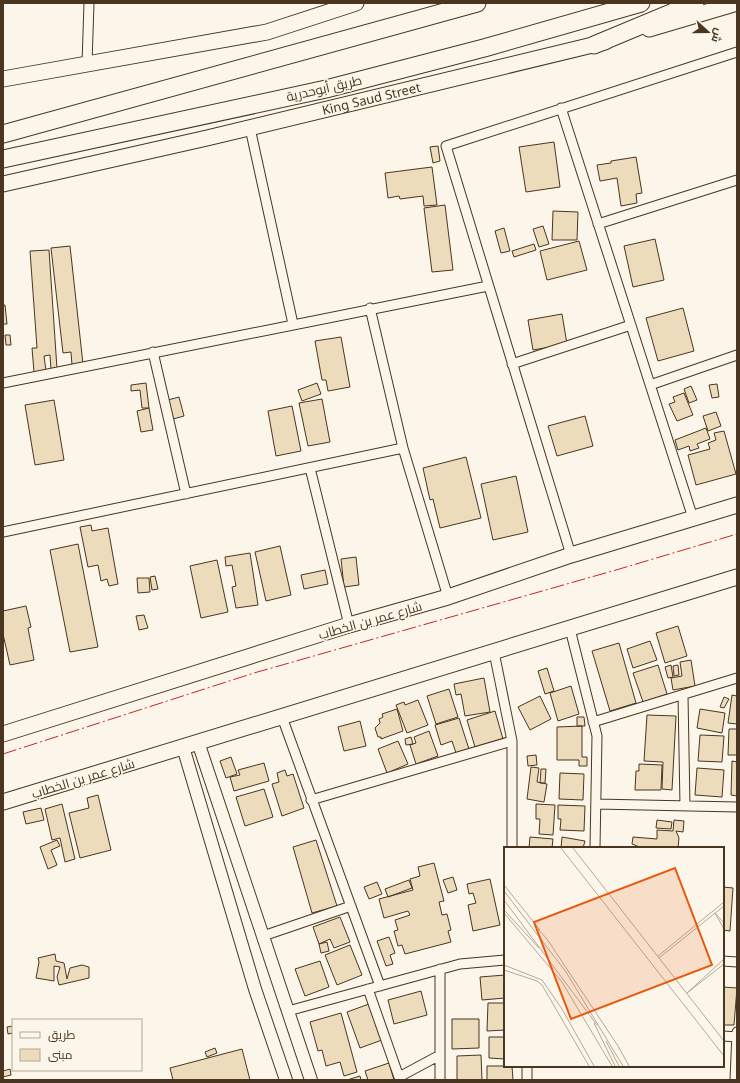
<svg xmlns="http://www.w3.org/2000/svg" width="740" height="1083" font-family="'Noto Sans',Cairo,sans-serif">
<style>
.building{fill:#ecdcbc;stroke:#4a3520}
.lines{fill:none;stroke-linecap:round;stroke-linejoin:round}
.minor-casing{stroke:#4a3520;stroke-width:11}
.tertiary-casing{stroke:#4a3520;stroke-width:14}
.primary-casing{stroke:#4a3520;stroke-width:17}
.motorway-casing{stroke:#4a3520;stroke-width:19}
.minor{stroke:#fbf6e9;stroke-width:9}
.tertiary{stroke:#fbf6e9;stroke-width:12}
.primary{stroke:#fbf6e9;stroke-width:15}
.motorway{stroke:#fbf6e9;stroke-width:17}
.power{stroke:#c62828;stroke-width:1;stroke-dasharray:14 3 2 3;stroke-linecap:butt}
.labels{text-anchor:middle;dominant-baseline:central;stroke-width:3;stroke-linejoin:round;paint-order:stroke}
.street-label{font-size:13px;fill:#4a3520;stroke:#fbf6e9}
.inset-road{fill:none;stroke:#b4a999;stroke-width:1}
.view{fill:#e8590c;fill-opacity:0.15;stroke:#e8590c;stroke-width:2}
.inset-edge{fill:none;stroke:#4a3520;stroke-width:2}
</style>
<rect width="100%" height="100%" fill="#fbf6e9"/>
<path class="building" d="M554 142 560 187 526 192 519 147Z
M438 146 440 161 433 163 430 147Z
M636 157 642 193 636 194 637 203 621 206 617 178 600 181 597 165 611 163V161Z
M432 167 437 205 424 206 423 196 400 199 399 196 388 198 385 173Z
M445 205 453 270 432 272 424 208Z
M553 211 578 212 577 240H552Z
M543 226 549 244 539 247 533 229Z
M504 228 510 251 501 253 495 231Z
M655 239 664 280 633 287 624 246Z
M579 241 587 270 547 280 540 251Z
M534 244 536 250 514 257 512 251Z
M70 246 83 364 72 365 71 352 63 353 51 248Z
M49 250 57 369 51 370 50 355 44 356 46 371 34 372 32 348H37L30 251Z
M3 305H5L7 324H3Z
M683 308 694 351 658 361 646 318Z
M562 314 567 344 533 350 528 320Z
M5 335H10L11 345H6Z
M341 337 350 387 328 391 326 380H322L315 341Z
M146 383 149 408H142L140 390 131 391V385Z
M317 383 321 394 302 401 298 390Z
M717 384 719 397 712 398 709 385Z
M691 386 697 400 689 403 684 389Z
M684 393 693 415 677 421 669 404 675 402 673 397Z
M179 397 184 416 173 419 168 400Z
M322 399 330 442 308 446 299 403Z
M54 400 64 460 35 465 25 405Z
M292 406 301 451 276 456 268 411Z
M149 408 153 430 141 432 137 411Z
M716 412 721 426 708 431 703 416Z
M585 416 593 446 557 456 548 426Z
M706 428 710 439 697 444 699 448 690 451 689 446 678 450 675 440Z
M724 431 736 474 696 485 688 455 710 449 708 443 716 440 714 433Z
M466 457 481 518 440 528 433 499 430 500 423 468Z
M516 476 528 532 493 540 481 484Z
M91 525 92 531 108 528 118 584 109 586 107 579 101 581 98 565 88 567 80 527Z
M78 544 98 647 70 652 50 550Z
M280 546 291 595 266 601 255 552Z
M250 553 258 605 236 608 232 587 236 586 232 565 226 566 225 557Z
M356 557 359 585 344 587 341 559Z
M217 560 228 612 201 618 190 566Z
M325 570 328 584 304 589 301 575Z
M155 576 158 589 152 590 150 577Z
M137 578H149L150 592 138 593Z
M26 606 31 627 28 628 34 660 10 665 3 634V611Z
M144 615 148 628 139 630 136 616Z
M678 626 687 656 665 663 656 633Z
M650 641 657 660 633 668 627 649Z
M619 643 636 703 610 711 592 651Z
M691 660 695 686 673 690 671 678 682 676 680 662Z
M658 665 667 694 643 702 633 673Z
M671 665 673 677 668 678 665 667Z
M678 665 679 675 674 676 673 666Z
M547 668 554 691 545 694 538 671Z
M484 678 490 712 465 716 461 694 456 695 454 684Z
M571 686 579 714 558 721 550 693Z
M449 689 458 717 436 724 427 696Z
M732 695 737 696V724L728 723Z
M540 696 551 719 530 730 518 707Z
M724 697 729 699 724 708 720 707Z
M418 700 428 725 407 733 396 705 404 702 405 705Z
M397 709 403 731 381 739V737H378L375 728 380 723 379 719 383 717 382 714Z
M700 709 725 713 722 733 697 728Z
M495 711 503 739 475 747 467 720Z
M647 715 676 716 672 790 662 789 663 762 644 761Z
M577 717H584L585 726H577Z
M459 718 469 749 456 753 452 741 441 745 435 725Z
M360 721 366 746 344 751 338 727Z
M582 726V757H587V766H579V760H557V727Z
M729 729H737V755H728Z
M429 731 438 756 416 764 410 745 416 743 414 737Z
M700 735 724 736 722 762 698 761Z
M411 737 413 744 406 745 405 739Z
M398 741 408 764 387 773 378 749Z
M536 755 537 765 528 766 527 756Z
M231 757 237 774 226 778 220 761Z
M732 761 737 762V796L731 795Z
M264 763 269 781 234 791 230 777 240 775 238 770Z
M639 764 662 765 661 790H635L636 771H639Z
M531 767 539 768 537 782 547 784 544 802 527 799Z
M697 768 724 770 722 797 695 795Z
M541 769H546L545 783H540Z
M285 770 287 776 293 774 304 808 282 816 272 784 279 782 277 773Z
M560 773 584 774 583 800 559 799Z
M264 789 273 817 245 826 236 797Z
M98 795 111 850 80 858 69 813 89 808 87 798Z
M62 804 75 859 65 862 60 838 52 840 45 809Z
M536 804 555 805 553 835 539 834 540 819H536Z
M558 805 585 806 584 831 560 830 561 819H558Z
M41 808 44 820 26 824 23 812Z
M657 820 672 822 671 829 656 828Z
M674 820 684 821 683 832 676 831 679 838 678 848H642L632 844 633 837 657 839V830L673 831Z
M530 837 553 839 552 848H529Z
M562 837 585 841 583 848H561Z
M57 840 60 846 51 850 57 865 48 869 40 847Z
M316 840 337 906 312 913 293 847Z
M434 863 444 901 439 902 442 915 447 914 451 930 448 931 451 942 405 954 402 945 398 946 394 931 398 930 395 920 410 915 408 911 384 918 379 899 413 890 410 879 420 876 418 867Z
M453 877 457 890 448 893 443 880Z
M490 879 500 925 473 931 468 905 476 903 473 893 469 894 467 884Z
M409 880 412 888 388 897 385 889Z
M377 882 382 894 369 899 364 887Z
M723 887 733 888 730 931 723 930Z
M340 917 350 942 334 948 330 939 319 944 313 927Z
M389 937 395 953 390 955 393 964 386 966 377 941Z
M327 942 329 951 321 953 319 944Z
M350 945 362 975 337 985 325 955Z
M55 954 56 961 64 963 67 979 70 968 82 965 89 967V978L59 985 57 977 60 967 54 966V981L36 978 39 962 38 958Z
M320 961 329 987 305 996 295 969Z
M505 975V998L482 1000 480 977Z
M723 987 737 988 734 1025H723Z
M421 991 427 1015 394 1024 388 1000Z
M488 1003H505V1030L487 1031Z
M369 1004 382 1040 360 1048 347 1012Z
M341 1013 357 1072 344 1076 340 1062 326 1066 322 1050 318 1051 310 1022Z
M452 1019H479V1048L452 1049Z
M13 1026V1033L8 1034 7 1027Z
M489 1037H505V1059L489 1058Z
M215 1048 217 1053 207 1057 205 1052Z
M242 1049 250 1080H173L170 1068Z
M481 1055 482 1080H457V1056Z
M389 1063 394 1080H368L365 1071Z
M487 1066H512L513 1080H487Z
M10 1069 11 1075 3 1077V1071Z
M360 1076 361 1080H347Z"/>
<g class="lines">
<g class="minor-casing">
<path id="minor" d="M87 64 89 3
M561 108 693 518
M250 128 293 324
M598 224 737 180
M370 308 403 448 448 597
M153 352 186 494
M512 364 631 325
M3 383 488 286
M650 385 737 355
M310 468 349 625
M3 532 403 448
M571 555 446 146 737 52
M570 629 597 736 595 848
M494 652 512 741V848
M683 695 685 806
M282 717 380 986
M593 722 737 678
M311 800 512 741
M596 804 737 807
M263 936 351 906
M723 961 737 962
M440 969V1080
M368 989 400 1080
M288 1011 460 964 505 960
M723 1036 737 1037
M527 1066V1080
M399 1077 440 1055
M735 1080 737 1032"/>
</g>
<g class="tertiary-casing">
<path id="tertiary" d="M198 742 311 1080
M183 747 255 989 286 1080"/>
</g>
<g class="primary-casing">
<g id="primary">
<path d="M649 29 737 3"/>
<path d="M3 79 267 32 356 3"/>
<path id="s1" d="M3 184 207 138 605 42"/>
<path d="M3 734 349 625 448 597 571 555 737 505"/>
<path d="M3 802 737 577"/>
</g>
</g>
<g class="motorway-casing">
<path id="motorway" d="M594 45 695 3
M3 134 477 3
M3 159 326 89 484 48 641 3"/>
</g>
<use href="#minor" class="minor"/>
<use href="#tertiary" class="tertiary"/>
<use href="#primary" class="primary"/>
<use href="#motorway" class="motorway"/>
<path class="power" d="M3 754 254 673 616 570 737 534"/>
</g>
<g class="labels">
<g class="street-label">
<text transform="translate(324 88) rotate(-13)">طريق أبوحدرية</text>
<text stroke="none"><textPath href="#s1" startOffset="378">King Saud Street</textPath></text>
<text transform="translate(370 620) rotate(-16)">شارع عمر بن الخطاب</text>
<text transform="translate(83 778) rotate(-17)">شارع عمر بن الخطاب</text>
</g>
</g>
<g transform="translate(504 847)">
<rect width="220" height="220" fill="#fbf6e9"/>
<path class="inset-road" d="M57 1 220 209M69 1 220 194M0 38 36 83M0 44 62 125 119 219M0 53 93 178M0 63 35 101M0 66 58 135 108 219M211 66 220 82M211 66 220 76M34 82 43 92M43 92 114 199 125 219M154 109 220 55M155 111 220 59M0 118 38 133 58 162 90 219M0 123 33 134 38 138 85 219M183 146 220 112M183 146 220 117M90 176 111 219M102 194 115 219"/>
<path class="view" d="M171 21 208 118 67 172 30 75Z"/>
<rect width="220" height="220" class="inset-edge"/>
</g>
<rect width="740" height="1083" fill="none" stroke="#4a3520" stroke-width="8"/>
<rect x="12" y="1019" width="130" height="52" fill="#fbf6e9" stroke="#b4a999"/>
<rect x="20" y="1032" width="20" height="6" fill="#fbf6e9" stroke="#b4a999"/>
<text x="48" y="1039" font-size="12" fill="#4a3520">طريق</text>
<rect x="20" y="1049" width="20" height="12" fill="#ecdcbc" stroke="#b4a999"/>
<text x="48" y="1059" font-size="12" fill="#4a3520">مبنى</text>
<g transform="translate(708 32) rotate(111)" stroke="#fbf6e9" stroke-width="3" paint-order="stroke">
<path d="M0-3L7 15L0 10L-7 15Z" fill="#4a3520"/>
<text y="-6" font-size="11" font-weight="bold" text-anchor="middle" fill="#4a3520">ش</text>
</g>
</svg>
